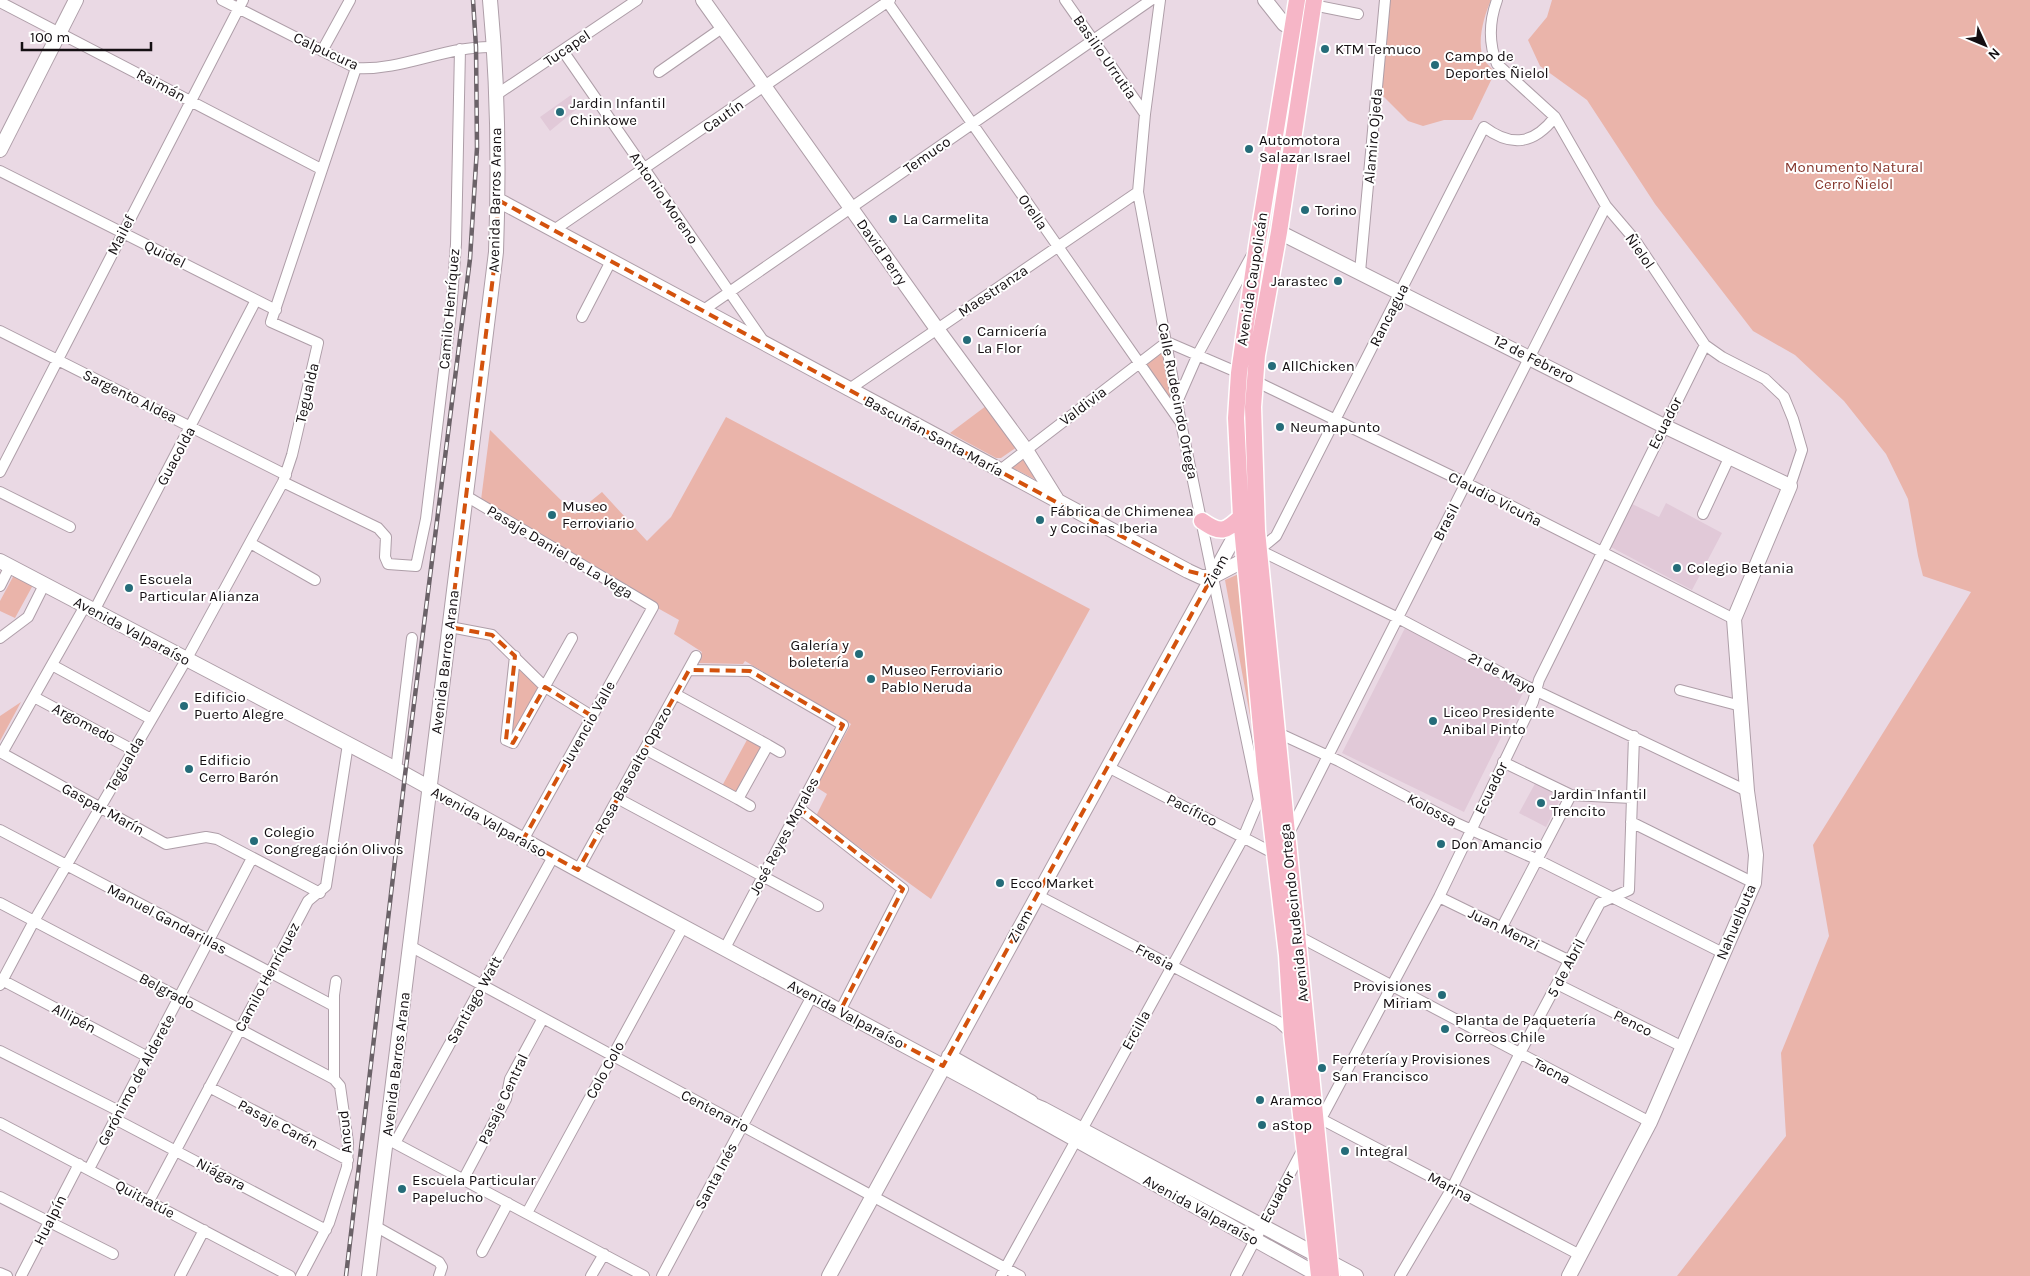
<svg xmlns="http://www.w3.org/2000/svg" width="2030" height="1276" font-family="Karla,sans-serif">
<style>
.built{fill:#e1c9d8}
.green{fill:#eab4aa}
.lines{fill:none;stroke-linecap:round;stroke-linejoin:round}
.street-casing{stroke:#ae9ea8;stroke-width:12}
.secondary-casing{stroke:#ae9ea8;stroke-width:16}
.primary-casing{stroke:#fff;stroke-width:19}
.street{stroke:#fff;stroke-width:10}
.secondary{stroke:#fff;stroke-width:14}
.primary{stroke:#f6b6c7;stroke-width:16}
.rail-casing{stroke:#6b6268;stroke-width:4.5}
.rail{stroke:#fff;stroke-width:2.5;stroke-dasharray:8;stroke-linecap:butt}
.marked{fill:none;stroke:#d3520d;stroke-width:4;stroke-dasharray:10 6;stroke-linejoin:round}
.poi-dot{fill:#256c79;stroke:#fff;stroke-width:2}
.labels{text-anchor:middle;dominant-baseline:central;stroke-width:4;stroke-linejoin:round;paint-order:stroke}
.street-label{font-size:15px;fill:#140f12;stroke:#fff}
.poi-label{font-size:15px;fill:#140f12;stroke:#fff;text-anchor:start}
.park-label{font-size:15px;fill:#86372d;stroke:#fff}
</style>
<rect width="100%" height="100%" fill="#ead9e4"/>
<path class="built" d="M571 95 579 107 550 131 540 117Z
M1630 503 1659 517 1666 503 1722 533 1692 590 1607 545Z
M1406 626 1525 689 1464 812 1342 753Z
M1537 780 1563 794 1546 827 1519 813Z"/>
<path class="green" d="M1387 0H1491C1484 16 1476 43 1484 60 1487 64 1491 68 1495 72L1472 120H1444L1423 126 1408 121 1378 91Z
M1552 0H2030V1276H1677L1786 1136 1781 1053 1829 936 1813 845 1971 592 1923 576 1918 556 1908 499 1886 454 1844 401 1795 355 1753 331 1655 204 1587 100 1540 66 1528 40 1547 17Z
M1164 351 1173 404 1144 366Z
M986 406 1017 447 1001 458H996L950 433Z
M726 417 1090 609 931 899 816 816 827 794 816 787 851 724 745 661 743 664 696 663 702 652 674 634 679 620 627 591 481 500 490 430 575 514 602 492 647 541 671 517Z
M1024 457 1044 484 1011 467Z
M1241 573 1258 777 1251 721 1225 580Z
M14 575 33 585 15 618 0 611V601Z
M517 666 539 688 511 737Z
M21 702 0 741V716Z
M748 738 763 747 737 795 722 786Z"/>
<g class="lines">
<g class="street-casing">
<path id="street" d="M222 0 356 68C403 71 447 45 495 47
M886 0 1179 420
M1065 0 1145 114
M1160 0 1145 114 1138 192 1181 423 1259 800
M1497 0C1489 22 1488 42 1497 64L1555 117 1606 206 1635 240 1705 345 1722 357 1765 379 1784 397 1793 419 1802 450 1790 486
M0 2 321 169
M1313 5 1358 14
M322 51 350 0
M563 51 764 342
M659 72 722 28
M496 95 637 0
M1555 117C1534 144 1512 148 1484 127L1276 536 1259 550 1398 618 1526 686 1747 791
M0 171 276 310
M554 230 890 0
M1360 272 1385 0
M702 311 1151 0
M582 317 611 261
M0 331 286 475
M1255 381 1466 483 1734 619
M848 390 1138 192
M1177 402 1198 354 1253 253
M999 471 1167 342 1239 373
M0 472 243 0
M283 482 378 528 386 537 385 557 388 564 416 566 426 519 451 312 456 244 460 49
M0 492 70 527
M466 496 653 607 523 840
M1703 514 1730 456
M252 544 315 580
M0 586 10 566
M94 611 256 300
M450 627 492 635 545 687 592 716
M0 638 28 617 44 585
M515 656 506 740 513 743 572 638
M52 665 151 719
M689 670 750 671 843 725 725 948
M1680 690 1741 706
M34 697 133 750
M1276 732 1339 761 1456 823 1536 859 1723 953
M768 745 780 752
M645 749 738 799 768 745 675 694
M0 752 166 844 206 837 217 839 320 893
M2 753 85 606
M1503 762 1571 795 1632 798
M1108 767 1275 854
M396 770 412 638
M617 798 818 906
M738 799 750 806
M799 808 903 889 840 1011
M1631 822 1754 883
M0 830 334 1006
M1288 835 1606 206
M578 870 696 656
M1037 895 1279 1022 1292 1034
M1439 897 1570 961
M0 903 334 1079
M1502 927 1571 795
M1296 935 1650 1122
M410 946 1020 1276
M0 979 148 1057
M1557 984 1683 1047
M0 985 34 921 186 660 283 482 292 455 318 343 271 322 356 68
M0 1051 119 1111
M209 1087 348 1160
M115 1119 326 1230
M1321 1119 1439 897 1533 702 1539 680 1705 345
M1321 1119 1580 1255
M0 1123 290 1276
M389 1140 644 1276
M395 1143 553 857
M89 1169 252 858
M463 1180 506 1099 510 1079 543 1018
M0 1197 113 1254
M149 1201 308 901 326 886 348 744
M527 1213 683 927
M375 1226 439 1262 442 1267 439 1276
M482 1252 508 1203
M0 1273 7 1276
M21 1276 79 1164
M180 1276 204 1230
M301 1276 329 1223 347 1167 348 1142 340 1086 334 1079V995L336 981
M591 1276 604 1254
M662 1276 812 996
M1001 1276 1243 838 1261 795
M1236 1276 1304 1147
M1400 1276 1452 1188 1520 1053 1600 903 1629 890 1634 736"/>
</g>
<g class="secondary-casing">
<path id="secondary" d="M703 0 937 329 1026 450 1059 503
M1265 0 1284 24 1292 28
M0 150 76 0
M498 200 1188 571 1201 577H1212L1252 556
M1279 232 1664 426 1790 486 1734 619 1747 791 1756 855 1754 883 1650 1122 1569 1276
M0 561 392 767 578 870 978 1085 1320 1276
M949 1056 1031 1102
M1021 1100 1043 1109 1356 1276
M369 1276 496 252C499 168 498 84 490 0
M829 1276 1242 523"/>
</g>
<g class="primary-casing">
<path id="primary" d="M1297 0 1257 246 1239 373 1236 418 1241 517 1265 769 1287 955 1292 1034 1319 1276
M1314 0 1279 232 1257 355 1253 407 1257 531 1331 1276
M1202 521C1221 534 1225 532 1241 517"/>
</g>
<use href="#street" class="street"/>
<use href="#secondary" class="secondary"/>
<use href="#primary" class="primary"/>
<g class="rail-casing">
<path id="rail" d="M346 1276 405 775 470 259 477 148 476 47 473 0"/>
</g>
<use href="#rail" class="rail"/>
</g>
<path class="marked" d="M498 200 1060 504 1188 571 1212 577 943 1066 840 1011 903 889 799 808 843 725 750 671 689 670 578 870 523 840 592 716 545 687 513 743 506 740 515 656 492 635 450 627 496 252Z"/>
<g class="poi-dot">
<circle cx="1325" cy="49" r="5"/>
<circle cx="1435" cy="65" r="5"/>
<circle cx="560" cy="112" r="5"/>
<circle cx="1249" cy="149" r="5"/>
<circle cx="1305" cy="210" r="5"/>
<circle cx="893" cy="219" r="5"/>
<circle cx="1338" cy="281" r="5"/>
<circle cx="967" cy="340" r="5"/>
<circle cx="1272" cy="366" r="5"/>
<circle cx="1280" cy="427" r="5"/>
<circle cx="552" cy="515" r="5"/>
<circle cx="1040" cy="520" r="5"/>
<circle cx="1677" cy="568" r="5"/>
<circle cx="129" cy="588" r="5"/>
<circle cx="859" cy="654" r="5"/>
<circle cx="871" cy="679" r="5"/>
<circle cx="184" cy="706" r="5"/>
<circle cx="1433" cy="721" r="5"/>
<circle cx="189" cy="769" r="5"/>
<circle cx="1541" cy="803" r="5"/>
<circle cx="254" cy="841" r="5"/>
<circle cx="1441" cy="844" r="5"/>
<circle cx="1000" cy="883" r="5"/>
<circle cx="1442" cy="995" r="5"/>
<circle cx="1445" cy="1029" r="5"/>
<circle cx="1322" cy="1068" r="5"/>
<circle cx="1260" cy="1100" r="5"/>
<circle cx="1262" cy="1125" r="5"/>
<circle cx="1345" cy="1151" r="5"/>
<circle cx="402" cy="1189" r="5"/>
</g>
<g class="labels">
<g class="street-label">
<text transform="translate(567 48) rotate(-34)">Tucapel</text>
<text transform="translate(326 51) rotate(25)">Calpucura</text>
<text transform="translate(1105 57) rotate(55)">Basilio Urrutia</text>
<text transform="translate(161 85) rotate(28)">Raimán</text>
<text transform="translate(723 116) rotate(-35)">Cautín</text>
<text transform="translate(1373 136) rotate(-85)">Alamiro Ojeda</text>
<text transform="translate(927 155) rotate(-35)">Temuco</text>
<text transform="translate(664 198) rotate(55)">Antonio Moreno</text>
<text transform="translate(495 200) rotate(-89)">Avenida Barros Arana</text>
<text transform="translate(1033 212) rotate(55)">Orella</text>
<text transform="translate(121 235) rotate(-63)">Mailef</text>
<text transform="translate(1640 251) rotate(55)">Ñielol</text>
<text transform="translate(882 252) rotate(55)">David Perry</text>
<text transform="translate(165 254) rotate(27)">Quidel</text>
<text transform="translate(1252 279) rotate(-81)">Avenida Caupolicán</text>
<text transform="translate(993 291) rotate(-34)">Maestranza</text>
<text transform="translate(449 309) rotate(-85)">Camilo Henríquez</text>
<text transform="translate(1389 315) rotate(-63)">Rancagua</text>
<text transform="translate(1534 359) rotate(27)">12 de Febrero</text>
<text transform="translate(307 393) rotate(-77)">Tegualda</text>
<text transform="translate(130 396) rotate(26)">Sargento Aldea</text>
<text transform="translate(1178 401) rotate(79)">Calle Rudecindo Ortega</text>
<text transform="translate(1083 406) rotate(-37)">Valdivia</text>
<text transform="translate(1665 423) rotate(-63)">Ecuador</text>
<text transform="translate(934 436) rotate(28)">Bascuñán Santa María</text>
<text transform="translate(176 456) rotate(-62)">Guacolda</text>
<text transform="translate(1495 499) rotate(27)">Claudio Vicuña</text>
<text transform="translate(1446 522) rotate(-63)">Brasil</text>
<text transform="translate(560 552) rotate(31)">Pasaje Daniel de La Vega</text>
<text transform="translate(1216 571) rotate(-61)">Ziem</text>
<text transform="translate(132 631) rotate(28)">Avenida Valparaíso</text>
<text transform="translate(445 662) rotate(-83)">Avenida Barros Arana</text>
<text transform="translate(1502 673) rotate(27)">21 de Mayo</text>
<text transform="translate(84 723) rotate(28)">Argomedo</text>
<text transform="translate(588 724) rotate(-61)">Juvencio Valle</text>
<text transform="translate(125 764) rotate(-60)">Tegualda</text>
<text transform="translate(633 770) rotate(-61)">Rosa Basoalto Opazo</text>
<text transform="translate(1491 788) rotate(-64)">Ecuador</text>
<text transform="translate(103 809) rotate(29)">Gaspar Marín</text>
<text transform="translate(1192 810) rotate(27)">Pacífico</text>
<text transform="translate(1432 810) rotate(28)">Kolossa</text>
<text transform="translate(489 822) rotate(29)">Avenida Valparaíso</text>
<text transform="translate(784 836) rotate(-62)">José Reyes Morales</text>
<text transform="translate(1294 913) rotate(-96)">Avenida Rudecindo Ortega</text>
<text transform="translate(167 919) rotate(28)">Manuel Gandarillas</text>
<text transform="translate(1736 922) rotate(-67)">Nahuelbuta</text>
<text transform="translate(1020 926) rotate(-61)">Ziem</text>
<text transform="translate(1504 929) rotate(26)">Juan Menzi</text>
<text transform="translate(1155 957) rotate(28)">Fresia</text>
<text transform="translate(1566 968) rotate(-62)">5 de Abril</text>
<text transform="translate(267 977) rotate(-62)">Camilo Henríquez</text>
<text transform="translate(167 991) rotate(28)">Belgrado</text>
<text transform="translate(474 1000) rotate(-61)">Santiago Watt</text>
<text transform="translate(846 1014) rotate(28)">Avenida Valparaíso</text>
<text transform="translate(74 1018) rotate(28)">Allipén</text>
<text transform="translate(1633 1023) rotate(27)">Penco</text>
<text transform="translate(1136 1030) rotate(-61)">Ercilla</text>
<text transform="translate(396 1064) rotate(-83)">Avenida Barros Arana</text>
<text transform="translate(605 1070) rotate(-61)">Colo Colo</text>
<text transform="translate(1552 1071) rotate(28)">Tacna</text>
<text transform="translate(136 1080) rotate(-62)">Gerónimo de Alderete</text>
<text transform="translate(503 1099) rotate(-65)">Pasaje Central</text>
<text transform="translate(715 1111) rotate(28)">Centenario</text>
<text transform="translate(278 1124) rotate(28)">Pasaje Carén</text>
<text transform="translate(345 1132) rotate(-95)">Ancud</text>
<text transform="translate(221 1174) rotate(28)">Niágara</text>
<text transform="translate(716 1176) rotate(-62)">Santa Inés</text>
<text transform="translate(1450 1187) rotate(28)">Marina</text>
<text transform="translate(1277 1197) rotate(-62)">Ecuador</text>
<text transform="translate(145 1199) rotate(28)">Quitratúe</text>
<text transform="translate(1201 1210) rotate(29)">Avenida Valparaíso</text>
<text transform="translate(50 1220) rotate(-63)">Hualpín</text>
</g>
<g class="poi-label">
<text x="1335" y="49">KTM Temuco</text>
<text x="1445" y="56">Campo de<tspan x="1445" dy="17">Deportes Ñielol</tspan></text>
<text x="570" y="103">Jardin Infantil<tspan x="570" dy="17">Chinkowe</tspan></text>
<text x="1259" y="140">Automotora<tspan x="1259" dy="17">Salazar Israel</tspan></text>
<text x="1315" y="210">Torino</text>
<text x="903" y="219">La Carmelita</text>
<text x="1328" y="281" text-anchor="end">Jarastec</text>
<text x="977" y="331">Carnicería<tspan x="977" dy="17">La Flor</tspan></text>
<text x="1282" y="366">AllChicken</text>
<text x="1290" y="427">Neumapunto</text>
<text x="562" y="506">Museo<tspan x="562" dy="17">Ferroviario</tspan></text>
<text x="1050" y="511">Fábrica de Chimenea<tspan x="1050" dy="17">y Cocinas Iberia</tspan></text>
<text x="1687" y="568">Colegio Betania</text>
<text x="139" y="579">Escuela<tspan x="139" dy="17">Particular Alianza</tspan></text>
<text x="849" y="645" text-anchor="end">Galería y<tspan x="849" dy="17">boletería</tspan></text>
<text x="881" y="670">Museo Ferroviario<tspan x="881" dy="17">Pablo Neruda</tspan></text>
<text x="194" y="697">Edificio<tspan x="194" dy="17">Puerto Alegre</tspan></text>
<text x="1443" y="712">Liceo Presidente<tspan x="1443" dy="17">Anibal Pinto</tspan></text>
<text x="199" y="760">Edificio<tspan x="199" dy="17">Cerro Barón</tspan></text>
<text x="1551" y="794">Jardin Infantil<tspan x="1551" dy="17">Trencito</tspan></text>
<text x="264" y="832">Colegio<tspan x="264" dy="17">Congregación Olivos</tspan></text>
<text x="1451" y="844">Don Amancio</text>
<text x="1010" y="883">Ecco Market</text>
<text x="1432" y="986" text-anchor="end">Provisiones<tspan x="1432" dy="17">Miriam</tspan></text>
<text x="1455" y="1020">Planta de Paquetería<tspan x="1455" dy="17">Correos Chile</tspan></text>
<text x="1332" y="1059">Ferretería y Provisiones<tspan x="1332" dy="17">San Francisco</tspan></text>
<text x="1270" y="1100">Aramco</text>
<text x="1272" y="1125">aStop</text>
<text x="1355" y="1151">Integral</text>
<text x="412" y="1180">Escuela Particular<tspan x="412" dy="17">Papelucho</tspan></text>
</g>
<g class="park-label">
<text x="1854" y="167">Monumento Natural<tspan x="1854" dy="17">Cerro Ñielol</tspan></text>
</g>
</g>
<g transform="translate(1985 45) rotate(134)" stroke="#ffffff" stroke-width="4" paint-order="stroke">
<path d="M0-4L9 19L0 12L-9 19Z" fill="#140f12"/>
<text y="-8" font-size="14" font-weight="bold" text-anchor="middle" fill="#140f12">N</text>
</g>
<path d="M22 42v8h129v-8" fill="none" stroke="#140f12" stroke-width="2.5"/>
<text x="30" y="42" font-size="15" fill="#140f12" stroke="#ffffff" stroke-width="4" paint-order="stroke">100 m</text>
</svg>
